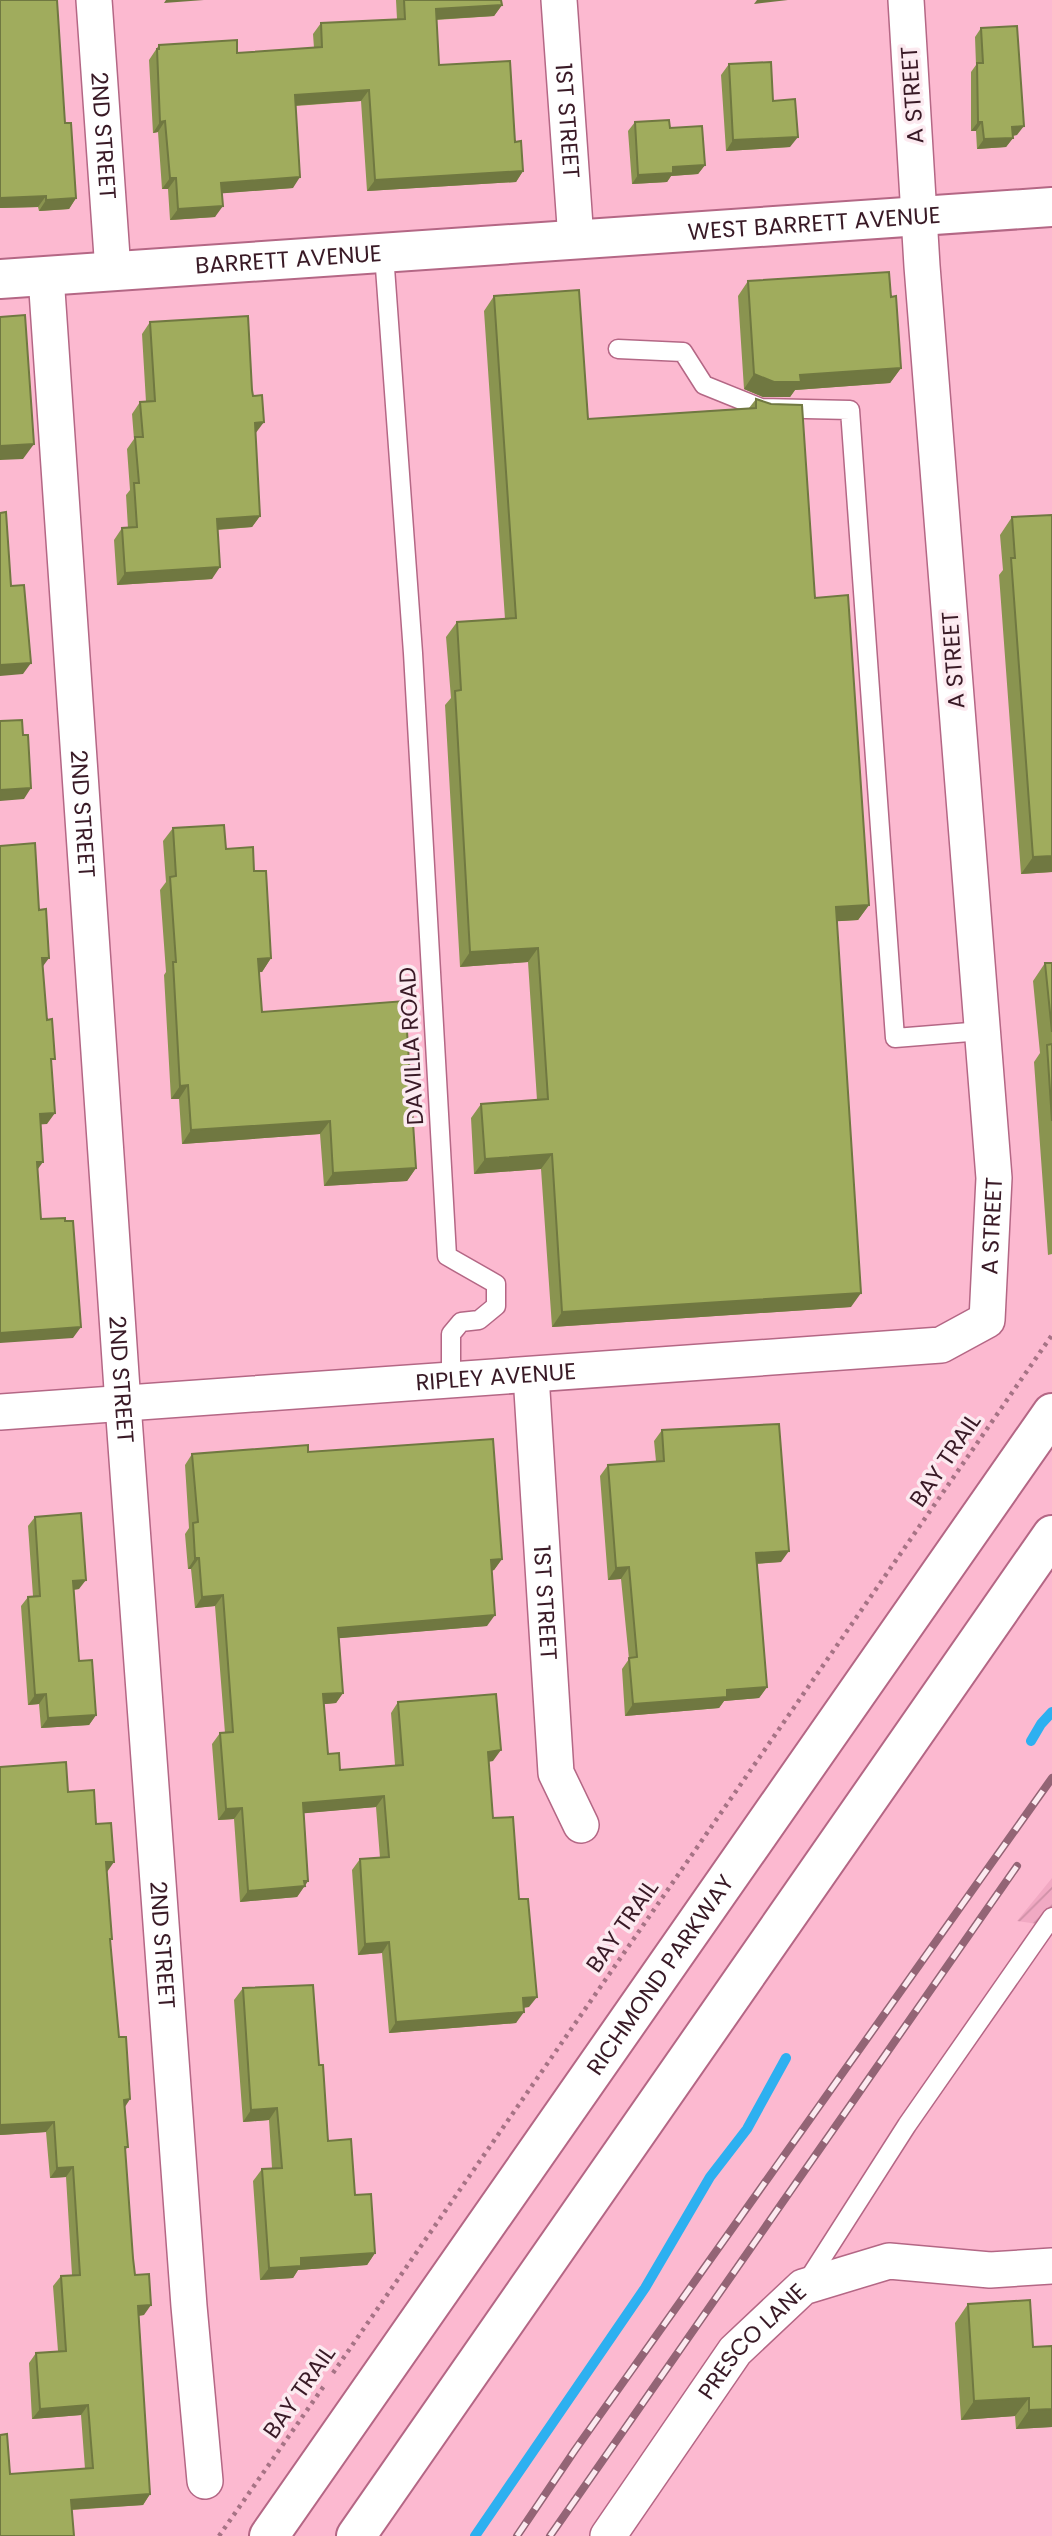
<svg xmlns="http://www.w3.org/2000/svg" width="1052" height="2536" font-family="Poppins,sans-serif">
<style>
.industrial{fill:url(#industrial-furrows)}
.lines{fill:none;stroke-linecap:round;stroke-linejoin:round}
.stream{stroke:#2db0f0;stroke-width:10}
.lane-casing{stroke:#b46785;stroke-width:21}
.street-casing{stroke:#b46785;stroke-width:38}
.secondary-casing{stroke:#b46785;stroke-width:42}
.highway-casing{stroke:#b46785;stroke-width:42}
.path{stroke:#a67385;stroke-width:4.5;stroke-dasharray:3.5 5;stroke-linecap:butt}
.lane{stroke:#fff;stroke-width:18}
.street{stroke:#fff;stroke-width:35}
.secondary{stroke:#fff;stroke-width:38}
.highway{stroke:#fff;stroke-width:38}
.rail-casing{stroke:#936475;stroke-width:8}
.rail{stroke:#fceaf0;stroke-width:5;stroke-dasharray:16;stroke-linecap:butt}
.wall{fill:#8a9450}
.shaded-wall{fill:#707841}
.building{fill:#a0ac5d;stroke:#707841;stroke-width:2}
.labels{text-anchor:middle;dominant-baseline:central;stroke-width:7;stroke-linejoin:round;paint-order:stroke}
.street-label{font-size:23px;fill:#391a26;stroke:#fceaf0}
</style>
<defs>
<pattern id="industrial-furrows" width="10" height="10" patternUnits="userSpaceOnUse" patternTransform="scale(1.75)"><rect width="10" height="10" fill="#f1a9c3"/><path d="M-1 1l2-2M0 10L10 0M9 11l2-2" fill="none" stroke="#cf91a7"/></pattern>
</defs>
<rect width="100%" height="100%" fill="#fcb9d0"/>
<path class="industrial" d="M1052 1878V1926L1017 1921Z"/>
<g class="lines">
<path class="stream" d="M1031 1741 1041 1724 1052 1712
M475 2536 645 2288 710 2177 747 2129 786 2058"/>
<g class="lane-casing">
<path id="lane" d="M384 254 413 653 447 1256 496 1284V1306L479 1320 461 1322 451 1334V1381
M618 349 683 352 704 385 761 408 850 410 895 1038 982 1031
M806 2283 907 2125 1052 1917"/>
</g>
<g class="street-casing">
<g id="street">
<path id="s1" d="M94 0 113 271"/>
<path id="s2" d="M559 0 576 240"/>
<path id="s3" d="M46 276 123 1404 189 2306 205 2481"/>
<path id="s4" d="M531 1375 556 1773 581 1825"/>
<path id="s5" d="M0 1412 941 1345 987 1320 994 1178 922 266 906 0"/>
<path id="s6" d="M608 2536 735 2351 803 2287 889 2261 990 2270 1052 2266"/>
</g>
</g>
<g class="secondary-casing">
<g id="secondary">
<path id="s7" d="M0 279 1052 207"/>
</g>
</g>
<g class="highway-casing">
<g id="highway">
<path id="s8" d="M269 2536 1052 1413"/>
<path d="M356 2536 1052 1535"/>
</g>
</g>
<path class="path" d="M333 2373 1052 1335
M219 2536 326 2383"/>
<use href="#lane" class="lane"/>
<use href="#street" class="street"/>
<use href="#secondary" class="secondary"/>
<use href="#highway" class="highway"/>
<g class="rail-casing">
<path id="rail" d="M517 2536 575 2450 1052 1778
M550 2536 1017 1866"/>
</g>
<use href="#rail" class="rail"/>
</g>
<path class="wall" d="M0 0 65 123 76 198 69 209 39 211 38 207 0 208Z
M396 0H501L502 5 494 16 436 20 439 65 515 142 523 171 516 182 367 191 361 101 296 106 293 188 222 193 215 217 170 220 168 189H162L158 132 153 133 149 60 159 45 237 53 314 48 313 34 321 23 397 19Z
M981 28 1017 135 1013 136V138L1006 147 977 149 976 131H971V72L976 65 975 37Z
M729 64 773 101 790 147 726 151 721 75Z
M635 122 670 128 705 165 698 174 671 176 667 182 632 184 628 131Z
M748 281 891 297 901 368 890 383 795 390 790 397H763L744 389 738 296Z
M494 296 588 419 749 408 756 399 815 598 869 905 858 920 837 921 851 1307 552 1327 541 1169 474 1174 471 1118 481 1104 537 1100 528 962 460 967 445 705 451 698 446 637 457 622 505 619 484 311Z
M150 322 252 390 260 516 252 527 218 530 212 579 117 585 114 540 122 528H128L126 495 130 490 127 449 134 439 132 414 140 402H146L142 334Z
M1052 515V872L1021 874 999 575 1003 570 1000 535 1012 517Z
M173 828 226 849 254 871 271 958 262 972H259L262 1012 416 1168 407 1181 324 1186 320 1134 182 1144 179 1099H171L164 975 166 972 160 890 166 882 163 841Z
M1045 963H1052V1254L1048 1255 1034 1062 1040 1053 1033 981Z
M662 1430 781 1562 757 1564 767 1687 759 1698 724 1701 719 1708 625 1716 622 1669 629 1659 621 1579 608 1580 600 1476 608 1465 656 1461 654 1441Z
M308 1452 502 1559 494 1570 492 1571 487 1626 339 1638 343 1693 336 1703 324 1704 328 1754 340 1770 395 1765 391 1713 398 1702 493 1761 488 1762 493 1818 519 1899 529 2007 523 2008 516 2023 389 2033 382 1953 358 1955 352 1870 360 1859 380 1858 376 1807 304 1813 308 1881 297 1897 240 1902 234 1819 218 1820 212 1744 220 1733H225L215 1606 195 1608 191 1569H188L185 1534 189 1528 185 1465 192 1454Z
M35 1517 79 1589 74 1590 79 1661 96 1715 89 1725 41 1728 39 1704 28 1705 21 1606 28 1597 33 1596 28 1526Z
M0 1767 68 1792 96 1824 107 1872 110 1941 119 2037 130 2099 125 2107 128 2147 125 2150 133 2258 135 2275 144 2315 139 2316 150 2494 143 2505 72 2510 10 2474 85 2469 81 2415 32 2419 29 2363 36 2353 58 2351 53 2286 61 2276 72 2275 66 2177 50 2178 46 2132 0 2135Z
M243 1988 319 2065 328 2141 355 2195 375 2253 367 2265 298 2270 293 2278 260 2280 253 2181 262 2169 272 2168 269 2120 243 2122 234 2000Z
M968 2304 1033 2347 1052 2427 1016 2429 1015 2416 961 2420 955 2323Z"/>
<path class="shaded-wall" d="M166 0H204L164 3Z
M757 0H788L754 4Z
M502 5 494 16 428 20 436 9Z
M369 90 361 101 287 106 295 95Z
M165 121 158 132 153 133 160 122Z
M978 122H982L976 131H971Z
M1024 126 1017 135 1006 136 1012 127Z
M798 137 790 147 726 151 733 140Z
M1013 138 1006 147 977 149 984 139Z
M705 165 698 174 671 176 667 182 632 184 638 175 673 167Z
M523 171 516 182 367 191 375 180Z
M300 177 293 188 214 194 221 183Z
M170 178H176L168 189H162Z
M46 196 38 207 0 208V198Z
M76 198 69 209 39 211 46 200Z
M223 206 215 217 170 220 178 209Z
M901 368 890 383 795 390 790 397H763L744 389 754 374 800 375Z
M264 422 255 434V423Z
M34 444 23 459 0 460V446Z
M260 516 252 527 209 530 217 519Z
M220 567 212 579 117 585 125 573Z
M31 663 23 674 0 676V665Z
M31 788 24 799 0 801V790Z
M1052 856V872L1021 874 1033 857Z
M869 905 858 920 825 922 836 907Z
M538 948 528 962 460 967 470 952Z
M42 958H49L41 969Z
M271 958 262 972 249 973 258 959Z
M188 1085 179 1099H171L180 1086Z
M55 1113 47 1124 32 1125 40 1114Z
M330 1121 320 1134 182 1144 191 1130Z
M552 1154 541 1169 474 1174 485 1159Z
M37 1162H43L35 1173Z
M416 1168 407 1181 324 1186 333 1173Z
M861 1293 851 1307 552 1327 562 1312Z
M81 1327 73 1338 0 1343V1333Z
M789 1551 781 1562 748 1564 756 1553Z
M195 1558H199L191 1569H188Z
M502 1559 494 1570 483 1571 491 1560Z
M629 1567 621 1579 608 1580 616 1568Z
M86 1580 79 1589 66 1590 73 1581Z
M223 1595 215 1606 195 1608 202 1597Z
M495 1615 487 1626 330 1639 338 1628Z
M767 1687 759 1698 724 1701 719 1708 625 1716 633 1704 727 1690Z
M343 1693 336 1703 315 1705 323 1694Z
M46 1694 39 1704 28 1705 35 1695Z
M96 1715 89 1725 41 1728 48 1718Z
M501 1750 493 1761 480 1762 488 1752Z
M384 1796 376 1807 296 1814 303 1803Z
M242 1808 234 1819 218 1820 226 1809Z
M106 1862H114L107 1872Z
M308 1881 297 1897 240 1902 248 1891Z
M389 1942 382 1953 358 1955 365 1944Z
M537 1997 529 2007 515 2008 523 1998Z
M524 2012 516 2023 389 2033 396 2022Z
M130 2099 123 2109 124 2100Z
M277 2108 269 2120 243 2122 251 2110Z
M54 2122 46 2132 0 2135V2125Z
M73 2167 66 2177 50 2178 57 2168Z
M375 2253 367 2265 298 2270 293 2278 260 2280 269 2268 301 2258Z
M151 2305 144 2315 131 2316 138 2306Z
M1029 2398 1015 2416 961 2420 974 2401Z
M88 2405 81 2415 32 2419 40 2409Z
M1052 2409V2427L1016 2429 1029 2410Z
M150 2494 143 2505 64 2510 71 2500Z"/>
<path class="building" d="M0 0H57L65 123H71L76 198 46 200V196L0 198Z
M404 0H501L502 5 436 9 439 65 510 61 515 142 521 141 523 171 375 180 369 90 295 95 300 177 221 183 223 206 178 209 176 178H170L165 121 160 122 157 49H159V45L237 40V53L322 47 321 23 405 19Z
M1017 26 1024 126 1012 127 1013 138 984 139 982 122H978L977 63H983L981 28Z
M771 62 773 101 795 99 798 137 733 140 729 64Z
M669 120 670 128 702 126 705 165 673 167V173L638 175 635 122Z
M889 272 891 297 896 296 901 368 800 375 801 382H774L754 374 748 281Z
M579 290 588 419 756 408V399L771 404 802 405 815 598 848 595 869 905 836 907 861 1293 562 1312 552 1154 485 1159 481 1104 548 1099 538 948 470 952 455 691 461 690 457 622 516 618 494 296Z
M25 315 34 444 0 446V317Z
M248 316 252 390 253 396 262 395 264 422 255 423 260 516 217 519 220 567 125 573 122 528 137 527 134 483H139L135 437H143L140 402 155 401 150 322Z
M6 512 11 586 24 585 31 663 0 665V513Z
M1052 515V856L1033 857 1011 558H1015L1012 517Z
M22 720 23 735H28L31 788 0 790V721Z
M224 825 226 849 253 847 254 871H266L271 958 258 959 262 1012 405 1001 416 1168 333 1173 330 1121 191 1130 188 1085 180 1086 173 962H176L170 877 176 876 173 828Z
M35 843 39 910 46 909 49 958H42L47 1020 52 1019 55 1059H51L55 1113 40 1114 43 1162H37L41 1219 65 1218V1221H73L81 1327 0 1333V846Z
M1045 963H1052V1032Z
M1052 1044V1121L1047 1045Z
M779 1424 789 1551 756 1553 767 1687 727 1690V1697L633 1704 629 1658 637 1657 629 1567 616 1568 608 1465 664 1461 662 1430Z
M493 1439 502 1559 491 1560 495 1615 338 1628 343 1693 323 1694 328 1754 339 1753 340 1770 403 1765 398 1702 496 1694 501 1750 488 1752 493 1818 513 1817 519 1899H528L537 1997 523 1998 524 2012 396 2022 389 1942 365 1944 360 1859 389 1857 384 1796 303 1803 308 1881H304L305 1886 248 1891 242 1808 226 1809 220 1733 233 1732 223 1595 202 1597 199 1558H195L193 1523 198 1522 192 1454 308 1445V1452Z
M81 1513 86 1580 73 1581 79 1661 92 1660 96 1715 48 1718 46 1694 35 1695 28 1597 40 1596 35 1517Z
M66 1762 68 1792 94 1790 96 1824 111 1823 114 1862H106L112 1939H110L119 2037H126L130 2099 124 2100 128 2147H125L133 2258 135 2275 149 2274 151 2305 138 2306 150 2494 71 2500 74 2536H0V2435L7 2434 10 2474 93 2468 88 2405 40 2409 36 2353 66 2351 61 2276 80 2275 73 2167 57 2168 54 2122 0 2125V1767Z
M313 1985 319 2065H323L328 2141 351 2139 355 2195 371 2194 375 2253 301 2258V2266L269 2268 262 2169 282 2168 277 2108 251 2110 243 1988Z
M1030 2300 1033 2347 1052 2346V2409L1029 2410V2398L974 2401 968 2304Z"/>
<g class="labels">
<g class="street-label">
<text transform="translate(912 95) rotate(-94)">A STREET</text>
<text stroke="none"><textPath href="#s2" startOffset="121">1ST STREET</textPath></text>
<text stroke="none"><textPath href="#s1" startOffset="136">2ND STREET</textPath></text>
<text stroke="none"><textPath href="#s7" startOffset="816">WEST BARRETT AVENUE</textPath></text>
<text stroke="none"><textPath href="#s7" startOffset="289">BARRETT AVENUE</textPath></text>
<text transform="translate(953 660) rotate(-94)">A STREET</text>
<text stroke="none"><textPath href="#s3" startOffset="539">2ND STREET</textPath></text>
<text transform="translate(411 1046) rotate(-93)">DAVILLA ROAD</text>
<text stroke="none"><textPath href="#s5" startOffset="1090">A STREET</textPath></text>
<text stroke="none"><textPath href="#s5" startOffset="497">RIPLEY AVENUE</textPath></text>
<text stroke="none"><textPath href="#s3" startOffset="1106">2ND STREET</textPath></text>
<text transform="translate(945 1460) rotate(-56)">BAY TRAIL</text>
<text stroke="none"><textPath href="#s4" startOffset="228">1ST STREET</textPath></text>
<text transform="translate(622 1926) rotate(-55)">BAY TRAIL</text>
<text stroke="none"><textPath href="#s3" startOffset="1673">2ND STREET</textPath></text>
<text stroke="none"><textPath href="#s8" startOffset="684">RICHMOND PARKWAY</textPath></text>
<text stroke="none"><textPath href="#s6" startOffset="243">PRESCO LANE</textPath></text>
<text transform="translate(299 2392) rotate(-55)">BAY TRAIL</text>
</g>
</g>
</svg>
